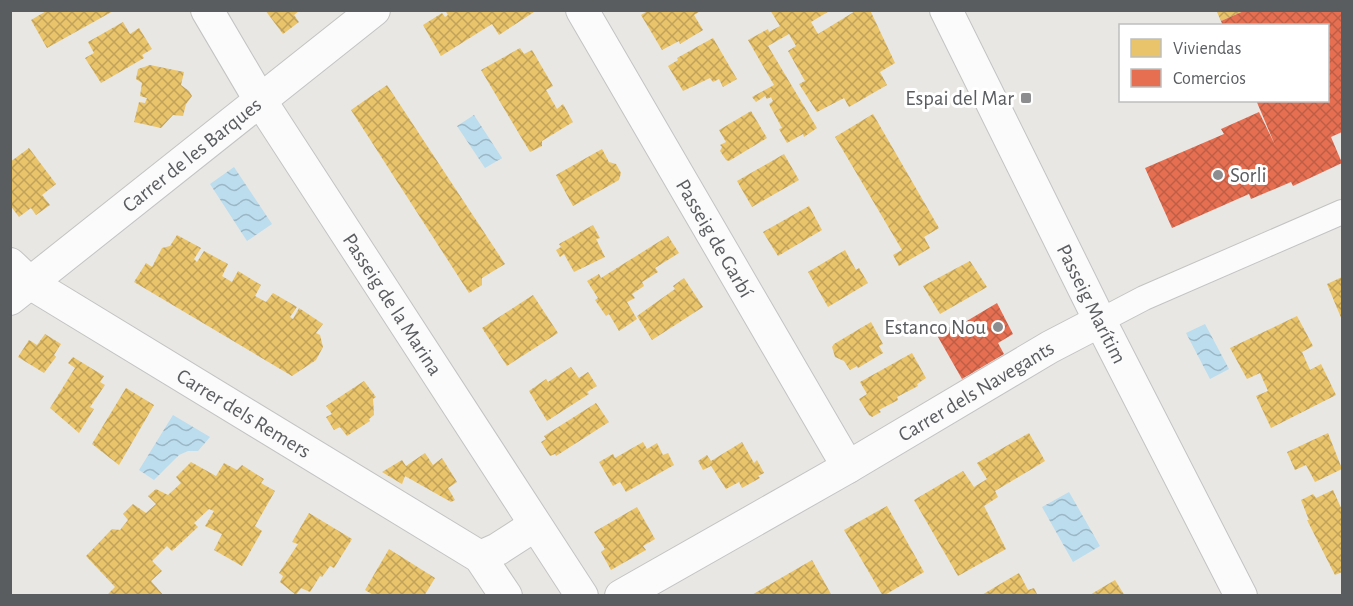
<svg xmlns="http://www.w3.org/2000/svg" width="1353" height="606" font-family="'Alegreya Sans',sans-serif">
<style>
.water{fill:url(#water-waves)}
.homes{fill:url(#homes-cross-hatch)}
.shops{fill:url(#shops-cross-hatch)}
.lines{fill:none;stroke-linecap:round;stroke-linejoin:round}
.pedestrian-casing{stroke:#c3c3c3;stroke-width:26}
.minor-casing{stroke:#c3c3c3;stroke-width:34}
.pedestrian{stroke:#fcfbfb;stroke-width:24}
.minor{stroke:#fcfbfb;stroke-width:32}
.poi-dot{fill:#8c8d8e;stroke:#fff;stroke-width:2}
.labels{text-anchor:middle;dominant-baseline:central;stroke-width:6;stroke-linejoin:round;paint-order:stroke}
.poi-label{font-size:21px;fill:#5a5d60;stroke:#fff;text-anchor:end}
.street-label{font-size:21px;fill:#5a5d60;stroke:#fff}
</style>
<defs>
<pattern id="water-waves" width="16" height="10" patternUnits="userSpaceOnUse" patternTransform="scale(1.5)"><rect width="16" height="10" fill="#bde"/><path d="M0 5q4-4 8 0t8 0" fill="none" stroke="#9bb6c4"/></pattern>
<pattern id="homes-cross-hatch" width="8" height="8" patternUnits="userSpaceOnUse" patternTransform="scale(1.5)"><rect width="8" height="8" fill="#e9c46a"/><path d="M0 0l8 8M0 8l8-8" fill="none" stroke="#c0a25b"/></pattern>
<pattern id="shops-cross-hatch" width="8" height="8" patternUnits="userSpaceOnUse" patternTransform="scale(1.5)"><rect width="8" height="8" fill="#e76f51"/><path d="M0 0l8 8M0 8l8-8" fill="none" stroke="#be5e47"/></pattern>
</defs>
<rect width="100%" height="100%" fill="#e8e7e3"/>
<path class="water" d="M474 115 502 158 485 168 457 126Z
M234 167 272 224 247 241 210 184Z
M1205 324 1229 369 1210 379 1186 333Z
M173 415 210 437 198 451H188L179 455 154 480 139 470Z
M1069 492 1100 546 1073 562 1042 507Z"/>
<path class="homes" d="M48 10H115L47 48 31 20Z
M265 10H300L294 15 299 22 283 34Z
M445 10H537L499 35 492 24 441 56 423 25 442 13 445 17 448 15Z
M649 10H702L694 15 703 30 680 44 679 41 662 50 641 15Z
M770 10H831L811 22 818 34 857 10H870L895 63 880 72 887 85 849 107 844 98 817 112 799 84 805 81 788 51 796 46 789 34 768 46 817 128 804 137 803 134 787 143 779 129 782 128 769 104 773 101 771 97 767 99 765 96 756 102 752 97 774 85 748 40 768 29 769 32 780 26Z
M1216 10H1246L1221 21Z
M123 22 130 34 139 28 152 49 142 55 144 58 101 83 85 58 94 53 88 42Z
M713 38 737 79 723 87 719 79 713 82 710 78 683 91 668 66 678 60 677 58Z
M520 48 524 54 532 50 553 86 546 90 557 109 563 104 573 122 542 141V146L530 152 481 70Z
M150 65 184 72 181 85 189 91 192 96 186 104 183 116 173 115 161 128 134 122 139 102 145 103 147 98 140 96 142 83 136 79 138 69Z
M387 85 505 264 482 278V285L469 293 351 110Z
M751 111 767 138 729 161 726 160 720 151 722 147 720 145 726 142 719 130Z
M873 114 939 228 924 237 930 248 899 266 893 255 902 250 835 137Z
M29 148 56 184 42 195 50 205 36 215 31 208 19 217 10 205V162Z
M602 149 609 162 616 164 621 173 619 180 573 206 556 175Z
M784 154 799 180 752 207 737 181Z
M809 206 822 230 778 256 763 232Z
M593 225 600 238 596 239 605 257 574 272 564 254 560 257 556 250 561 247 559 244Z
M177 235 201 248 194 259 197 262 204 251 228 264 222 276 232 282 238 271 261 285 255 296 266 302 273 293 297 307 290 317 293 319 299 308 323 324 316 333 320 335 323 347 316 360 292 376 134 282 146 263 152 267 162 248 170 246Z
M668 236 679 253 655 268 658 272 642 282 644 286 632 294 635 298 627 302 637 319 619 331 609 314 606 316 595 300 598 298 587 281 599 274 601 278Z
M845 250 856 270 859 268 868 283 828 307 808 272Z
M970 261 987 287 940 314 923 286Z
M1342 277V320L1327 284Z
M684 278 703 307 652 340 637 316 675 289 673 286Z
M533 295 558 333 507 366 482 328Z
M1297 316 1313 346 1302 352 1310 370 1321 364 1336 395 1271 428 1256 396 1268 391 1260 373 1247 379 1230 348Z
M871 322 883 344 879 346 883 353 858 368 857 366 850 370 844 361 835 357 832 347 834 344Z
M45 334 61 344 54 355 56 357 44 373 18 357 29 340 37 345Z
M912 353 926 378 917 384 918 386 897 397 898 400 879 410 881 412 872 417 869 415 859 399 867 394 860 382Z
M73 357 104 376 100 382 105 385 90 407 94 409 79 433 50 408 75 368 68 363Z
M571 367 579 378 588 372 597 386 587 392 589 394 547 421 529 391 546 379 548 382Z
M364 381 376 397 373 399 374 415 369 419 370 421 347 436 340 427 334 430 326 417 332 414 326 406Z
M126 388 154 405 119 465 92 444Z
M596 403 609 422 556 456 555 454 550 456 541 442 546 439 544 436Z
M1029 433 1045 461 995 491 998 497 984 506 1006 549 958 576 914 500 963 471 974 487 987 479 977 463Z
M1328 433 1342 469 1315 482 1306 465 1295 470 1287 452Z
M643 442 647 449 657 443 663 455 668 453 674 465 626 492 620 482 613 486 599 462 613 454 615 458Z
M742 442 754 463 757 460 764 473 758 476 760 478 742 488 739 482 726 489 711 466 703 470 698 461 707 455 711 461Z
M425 453 433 465 442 458 457 482 448 488 455 500 451 502 405 476 402 484 382 472 402 460 406 466Z
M191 462 216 476 224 463 237 470 242 465 264 479 261 483 275 491 255 526 262 531 242 566 214 550 222 534 205 526 214 511 209 509 194 523 198 527 172 551 167 546 152 561 162 571 151 581 164 596H106L115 587 86 556 112 529 120 530 128 520 123 514 133 504 146 513 156 504 148 496 156 489 168 495 181 483 176 477Z
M1333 490 1342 510V572L1335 575 1307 520H1309L1301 500 1313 494 1316 498Z
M887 506 924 572 883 596 844 530Z
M637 507 655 539 643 546 646 550 611 570 601 552 605 549 594 532Z
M309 513 352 539 334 568 330 566 322 577 320 576 310 592 301 588 296 595 280 582 283 576 279 573 298 544 292 542Z
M389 549 435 578 424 596H375L365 590Z
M812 560 831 594 828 596H750Z
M1019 573 1028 590 1034 588 1038 596H980Z
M1115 580 1125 596H1088Z"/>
<path class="shops" d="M1246 10H1342V132L1331 137 1342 163 1293 186 1291 182 1251 199 1249 194 1172 228 1145 168 1224 134 1221 129 1259 112 1275 145 1256 100H1328V26H1223L1221 21Z
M997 303 1013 334 998 343 1004 354 962 379 938 337 948 332 946 329 954 325 955 328Z"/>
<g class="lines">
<g class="pedestrian-casing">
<path id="pedestrian" d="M1100 321 1144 298 1342 212"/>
</g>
<g class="minor-casing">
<g id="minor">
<path id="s1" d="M207 10 260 100 582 596"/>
<path id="s2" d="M582 10 848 467"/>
<path id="s3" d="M946 10 1100 321 1241 596"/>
<path id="s4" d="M10 264 30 283 480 557 506 596"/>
<path id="s5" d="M10 299 374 10"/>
<path d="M480 557 498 549 535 525"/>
<path id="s6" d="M621 596 848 467 1050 347 1100 321"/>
</g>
</g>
<use href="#pedestrian" class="pedestrian"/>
<use href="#minor" class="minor"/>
</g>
<g class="poi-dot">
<rect x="1020" y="92" width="12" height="12" rx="3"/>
<circle cx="1218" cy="175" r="6"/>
<circle cx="998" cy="327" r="6"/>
</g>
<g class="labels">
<g class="poi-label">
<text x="1014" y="98">Espai del Mar</text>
<text x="1230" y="175" text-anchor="start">Sorli</text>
<text x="986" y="327">Estanco Nou</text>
</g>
<g class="street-label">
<text stroke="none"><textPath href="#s5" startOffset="232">Carrer de les Barques</textPath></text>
<text stroke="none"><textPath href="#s2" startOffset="264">Passeig de Garbí</textPath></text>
<text stroke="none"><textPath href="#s3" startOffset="328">Passeig Marítim</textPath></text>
<text stroke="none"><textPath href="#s1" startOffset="348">Passeig de la Marina</textPath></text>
<text stroke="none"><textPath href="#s6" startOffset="410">Carrer dels Navegants</textPath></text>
<text stroke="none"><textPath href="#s4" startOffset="278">Carrer dels Remers</textPath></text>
</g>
</g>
<rect width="1353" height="606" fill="none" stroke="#5a5d60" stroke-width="24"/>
<rect x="1119" y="24" width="210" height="78" fill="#ffffff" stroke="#bdbebf" stroke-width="1.5"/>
<rect x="1131" y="39" width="30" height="18" fill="#e9c46a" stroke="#bdbebf" stroke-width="1.5"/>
<text x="1173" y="54" font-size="18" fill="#5a5d60">Viviendas</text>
<rect x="1131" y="69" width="30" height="18" fill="#e76f51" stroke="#bdbebf" stroke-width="1.5"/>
<text x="1173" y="84" font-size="18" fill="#5a5d60">Comercios</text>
</svg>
